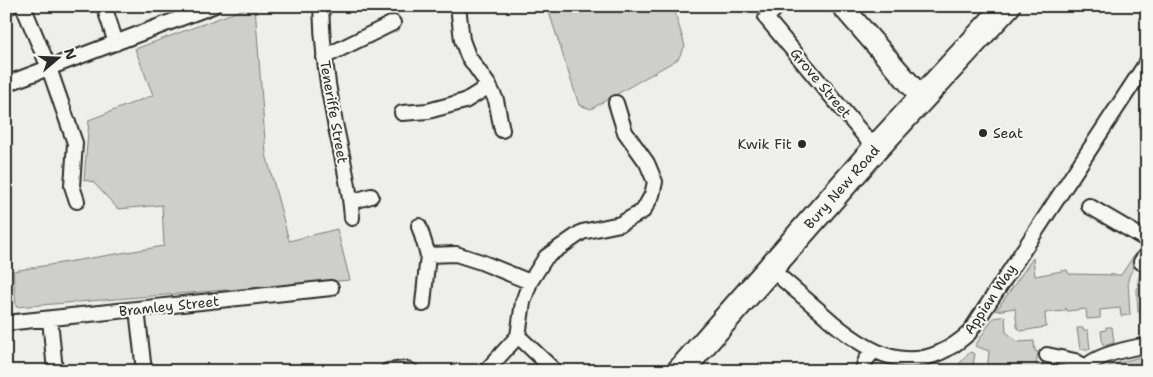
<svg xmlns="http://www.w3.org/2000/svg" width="1153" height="377" font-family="'Shantell Sans',sans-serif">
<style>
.green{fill:#cececa;stroke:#7c7c7a}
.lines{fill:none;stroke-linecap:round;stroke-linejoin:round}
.street-casing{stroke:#2b2b2b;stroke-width:18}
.secondary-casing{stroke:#2b2b2b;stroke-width:24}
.highway-casing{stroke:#2b2b2b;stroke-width:29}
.street{stroke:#f6f6f2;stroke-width:14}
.secondary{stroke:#f6f6f2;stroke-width:20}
.highway{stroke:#f6f6f2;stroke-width:25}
.poi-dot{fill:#2b2b2b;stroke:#f6f6f2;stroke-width:2}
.labels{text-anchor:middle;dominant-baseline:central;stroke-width:4;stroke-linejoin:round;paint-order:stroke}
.street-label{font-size:14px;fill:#2b2b2b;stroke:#f6f6f2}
.poi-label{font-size:14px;fill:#2b2b2b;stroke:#f6f6f2;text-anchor:start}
</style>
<rect width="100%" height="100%" fill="#eeeeea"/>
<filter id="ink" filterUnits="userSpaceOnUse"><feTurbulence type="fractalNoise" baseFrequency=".02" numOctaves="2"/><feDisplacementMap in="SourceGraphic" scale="10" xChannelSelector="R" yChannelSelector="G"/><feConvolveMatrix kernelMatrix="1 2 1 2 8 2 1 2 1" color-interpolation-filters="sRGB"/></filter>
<g filter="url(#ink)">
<path class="green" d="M252 6H255L266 154 289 241 337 229 350 280 16 307 13 271 164 246 162 205 118 209 93 182 84 180 89 120 153 95 135 49Z
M547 6H673L685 46 678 59 591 109 579 105Z
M1133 257 1138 260 1130 274 1128 280 1130 315 1121 316 1120 308 1100 310V318L1087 319 1086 309 1067 311 1066 308 1065 309 1064 311 1045 313 1046 327 1021 331 1017 327 1015 308 996 311 1033 258 1035 276 1067 270 1069 274 1121 275Z
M1147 263V312H1138C1137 296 1135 279 1144 264Z
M1005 316 1006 332 1018 342 1034 341 1035 351 1038 352 1036 365 1068 371H987L989 351 975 346 993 318Z
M1106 327H1112L1114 343 1103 346 1101 331 1106 330Z
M1077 328H1083V330H1088L1090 349H1080Z
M970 352 975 354 973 365 977 366 976 371H957L959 364Z
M1147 355V371H1100L1111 365Z"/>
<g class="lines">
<g class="street-casing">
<path id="street" d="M23 6 49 68 75 143 72 186 77 201
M104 6 116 43
M321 6C322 42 326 77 333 112 339 147 350 182 352 218
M458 6 462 40 468 56 489 86 496 100 502 130
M778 6 766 18 867 139 876 148
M6 8 11 6
M324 57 393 23
M6 84 213 6
M402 113 428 111 465 101 489 86
M351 202 371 196
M1089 206 1147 240
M419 226 428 255
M1141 262 1147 253
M770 268C790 286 811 303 831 321 878 361 920 377 969 333L1147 62
M423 304 428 255 456 254 481 262 530 282
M137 309 144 371
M50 319 55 371
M6 323 331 288
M1047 355 1075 361 1085 367
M388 371 405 369 411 371
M486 371 518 336
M555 371 518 336 523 302 530 282 546 257 582 232 620 224 643 211 652 195 655 182 647 163 625 132 616 103
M862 371 866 360 871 354
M1083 371C1090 356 1131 348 1147 345"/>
</g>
<g class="secondary-casing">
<path id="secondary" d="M842 6 922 98"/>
</g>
<g class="highway-casing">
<g id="highway">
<path id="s1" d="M680 371 876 148 1007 6"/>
</g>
</g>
<use href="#street" class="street"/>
<use href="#secondary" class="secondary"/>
<use href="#highway" class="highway"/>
</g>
</g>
<g class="poi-dot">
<circle cx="983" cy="133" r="5"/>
<circle cx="802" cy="144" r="5"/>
</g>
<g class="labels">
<g class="street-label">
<text transform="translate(821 83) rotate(50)">Grove Street</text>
<text transform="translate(334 112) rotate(80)">Teneriffe Street</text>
<text stroke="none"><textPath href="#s1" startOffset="245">Bury New Road</textPath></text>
<text transform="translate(990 299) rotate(-56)">Appian Way</text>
<text transform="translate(169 306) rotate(-6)">Bramley Street</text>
</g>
<g class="poi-label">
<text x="993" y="133">Seat</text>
<text x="792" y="144" text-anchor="end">Kwik Fit</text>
</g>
</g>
<rect width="1153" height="377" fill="none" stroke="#f6f6f2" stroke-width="25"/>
<rect x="12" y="12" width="1128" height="352" fill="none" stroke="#2b2b2b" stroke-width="2" filter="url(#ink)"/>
<g transform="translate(58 58) rotate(71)" stroke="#f6f6f2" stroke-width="4" paint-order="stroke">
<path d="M0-4L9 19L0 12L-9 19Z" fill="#2b2b2b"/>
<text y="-8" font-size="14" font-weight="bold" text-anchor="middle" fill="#2b2b2b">N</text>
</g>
</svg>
